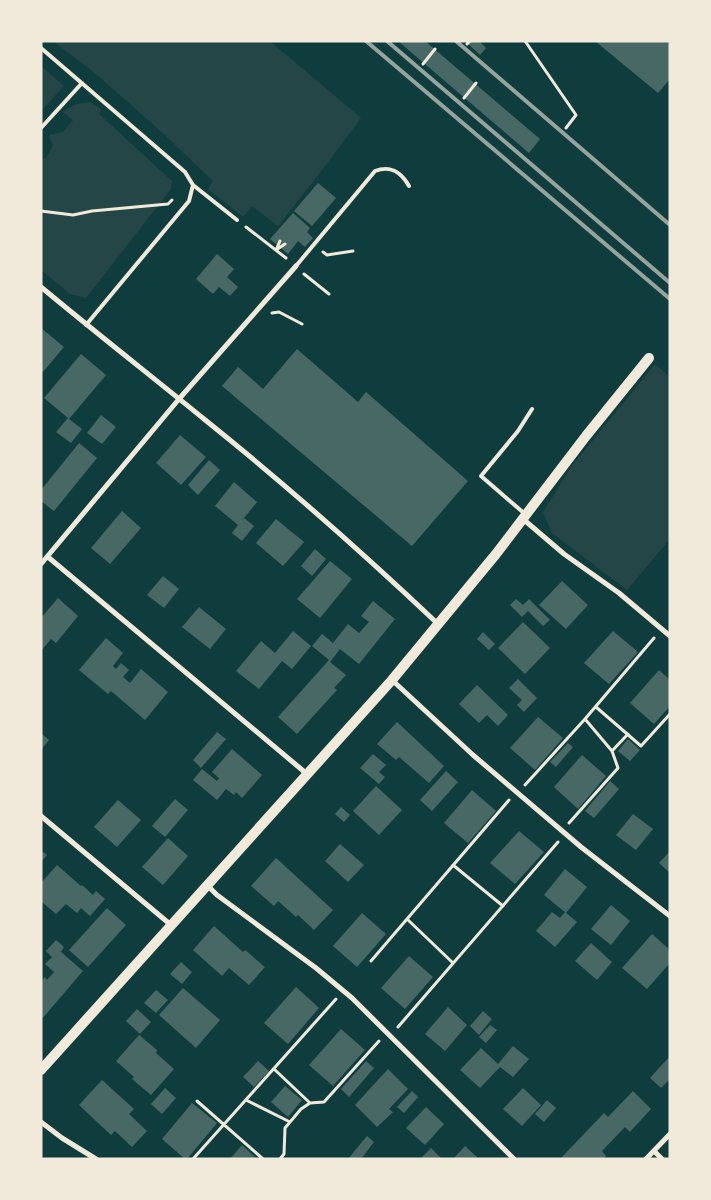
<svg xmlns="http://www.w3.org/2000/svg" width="711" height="1200" font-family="'Work Sans',sans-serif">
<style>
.green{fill:#244646}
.building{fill:#486865}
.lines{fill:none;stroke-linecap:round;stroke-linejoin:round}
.path{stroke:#f1e9da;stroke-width:3}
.service{stroke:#f1e9da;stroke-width:4}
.minor{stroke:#f1e9da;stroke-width:5}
.secondary{stroke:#f1e9da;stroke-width:10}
.rail{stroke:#97a49c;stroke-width:4}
</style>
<rect width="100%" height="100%" fill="#0f3d3e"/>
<path class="green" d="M53 41H270L361 118 313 182 278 226 252 206 243 217 208 189 213 181 165 135 96 74Z
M41 66 64 86 41 111Z
M90 102 101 109 99 114 172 181 171 189 86 298 70 294 41 270V159L46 158 53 146 49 135 63 132 73 120 63 112C72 105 79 103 90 102Z
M655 364 670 377V539L627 590 552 533 543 512 571 467Z"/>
<path class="building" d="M398 41H425L540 139 529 153Z
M465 41H479L486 48 480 55Z
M595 41H670V79L658 93Z
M318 183 336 198 312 226 294 211Z
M293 213 310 228 307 232 313 238 305 247 298 241 288 254 270 239Z
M217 254 234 269 227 277 238 287 230 296 219 287 213 294 196 279Z
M41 328 64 347 43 372 41 370Z
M297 349 358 402 366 392 468 481 412 546 222 386 238 367 263 389Z
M81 354 106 375 69 419 82 429 71 443 56 432 68 418 44 398Z
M101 415 116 427 102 444 87 433Z
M180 435 206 457 181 485 156 463Z
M79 443 97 458 54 511 41 501V490Z
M209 460 220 470 198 495 188 485Z
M234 482 257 502 244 518 254 526 242 541 232 533 238 525 215 506Z
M122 511 141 528 110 564 91 548Z
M276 519 304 542 283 566 256 543Z
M315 549 326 559 312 576 301 566Z
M330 561 352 579 320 618 297 599Z
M163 576 179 589 164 608 147 595Z
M562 581 588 605 566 629 539 605Z
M58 598 78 616 56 643 51 639 41 651V618Z
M516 599 523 605 529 599 550 620 543 626 528 611 522 617 510 605Z
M373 601 395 619 359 664 340 649 330 662 346 675 334 688 337 690 297 734 278 717 329 660 312 646 322 634 333 643 348 624 359 633 369 622 361 616Z
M199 607 226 629 210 649 182 627Z
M523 622 550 648 525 674 498 648Z
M293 631 311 646 292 669 282 661 259 689 236 671 261 641 275 653Z
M613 631 638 652 609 684 584 663Z
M483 632 495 644 489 650 477 639Z
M106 638 123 653 113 666 116 669 121 663 129 670 123 677 130 683 141 669 168 692 145 720 111 691 108 694 79 670Z
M659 670 670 680V706L654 724 630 703Z
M518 679 537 698 524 712 517 705 522 700 509 688Z
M477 685 508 715 498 726 487 715 479 723 459 704Z
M538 717 563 738 535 770 510 748Z
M397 722 444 766 429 783 399 757 396 760 377 744Z
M217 732 226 739 201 768 193 760Z
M41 733 49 740 41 750Z
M628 739 640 750 630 761 618 751Z
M568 743 573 747 556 767 550 762Z
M232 749 262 775 242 798 236 792 234 795 226 789 217 800 193 780 202 769 217 781 219 778 212 772Z
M373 754 386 765 379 772 385 777 379 784 360 768Z
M582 755 606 776 578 809 554 787Z
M446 771 458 782 432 811 420 800Z
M610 781 619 789 594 818 585 811Z
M376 786 402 810 379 835 353 811Z
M472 790 496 811 468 843 444 823Z
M175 799 188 810 165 837 152 826Z
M118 800 141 820 117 847 94 827Z
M341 807 350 815 344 822 335 814Z
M633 814 653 829 636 850 616 835Z
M519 831 544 852 515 884 490 863Z
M168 838 188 856 163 885 142 867Z
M340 844 364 865 348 882 325 861Z
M41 850 47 855 41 862Z
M670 851V873L659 863Z
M276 858 333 910 314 930 298 915 296 917 278 901 274 906 251 886Z
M57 865 81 886 82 885 93 895 96 891 105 899 90 916 81 908 77 913 66 904 56 914 41 901V883Z
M565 869 587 887 566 913 544 895Z
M611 905 630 921 611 945 591 929Z
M107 908 126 925 88 967 69 950Z
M552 912 560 918 565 912 577 922 555 947 536 931Z
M362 913 386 934 357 967 333 946Z
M214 926 243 952 245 950 265 967 249 985 229 968 222 976 193 950Z
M652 934 670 950V963L647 989 622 968Z
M56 940 64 947 61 952 83 971 41 1020V981L45 977 47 980 54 972 45 964 52 957 46 951Z
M591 943 612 962 597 980 575 961Z
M409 956 433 977 405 1009 381 988Z
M181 962 192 972 182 984 170 974Z
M296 987 319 1008 288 1044 264 1023Z
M183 988 220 1020 196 1048 159 1015Z
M156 990 168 1000 156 1013 144 1003Z
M448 1007 467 1025 445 1051 425 1034Z
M137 1009 151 1022 140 1034 126 1021Z
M483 1011 492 1019 479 1035 470 1026Z
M490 1025 497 1030 486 1043 479 1037Z
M341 1029 365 1050 333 1086 309 1065Z
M139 1035 157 1050 156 1053 174 1069 151 1095 132 1079 134 1077 116 1061Z
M513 1046 529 1059 513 1077 500 1067 480 1088 460 1070 481 1048 498 1064Z
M670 1056V1079L661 1088 650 1078Z
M258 1061 269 1071 254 1087 243 1077Z
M366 1061 374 1068 349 1097 341 1089Z
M388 1069 408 1089 389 1109 393 1112 377 1127 355 1105Z
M102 1080 134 1109 129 1114 147 1131 132 1147 115 1131 111 1135 79 1105Z
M285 1086 302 1100 288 1117 271 1102Z
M165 1088 176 1098 162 1114 151 1104Z
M523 1088 541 1105 522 1126 503 1109Z
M412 1091 418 1097 404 1113 397 1107Z
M633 1091 651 1109 630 1132 625 1127 602 1151 606 1156 604 1159H560L604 1113 608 1117Z
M547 1100 556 1108 544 1122 535 1114Z
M192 1103 217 1123 187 1159H185L162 1139Z
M426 1107 444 1124 425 1145 406 1128Z
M367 1136 374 1142 361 1159H348Z
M242 1145 257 1159H230Z
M465 1146 479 1159H453Z
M431 1148 442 1159H420Z"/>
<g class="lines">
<path class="path" d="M525 41 576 115 566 128
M467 44 470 41
M423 64 435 49
M464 98 476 83
M41 211 73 215 92 211 168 204 172 200
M246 227 286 258
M276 250 285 244
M276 250 280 241
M323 252 327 255 353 251
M304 274 329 294
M272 313 279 312 302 324
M596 707 641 746 670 714
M612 751 628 734
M525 785 585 719 654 638
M569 823 618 768 612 751 585 719
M453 865 503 906
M407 919 453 963
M371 961 509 800
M398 1027 558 842
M274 1069 310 1103
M246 1100 290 1122
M197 1101 263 1159
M193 1159 336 999
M280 1159 284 1154 285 1128 301 1109 310 1103 324 1102 379 1041"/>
<path class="service" d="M41 48 185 172 193 185 237 220
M41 128 82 83
M296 266 375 171C391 165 401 172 409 186
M86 325 189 201 193 185
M525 514 481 476 518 431 532 409"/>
<path class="minor" d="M41 287C95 332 150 375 204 419 285 484 363 553 438 624
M523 519 564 554 619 593 670 636
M48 557 307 774
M41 564 179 399 296 266
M392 680 473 755 581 847 670 916
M41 816 171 925
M208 886 217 895 316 968 352 998 514 1159
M41 1122 62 1138 96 1159
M654 1151 662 1159
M646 1159 670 1134"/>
<path class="secondary" d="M41 1070 392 680 496 554 586 436 649 358"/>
<path class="rail" d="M366 41 670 299
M387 41 670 283
M456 41 670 225"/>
</g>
<rect width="711" height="1200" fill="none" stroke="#f1e9da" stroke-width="85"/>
</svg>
